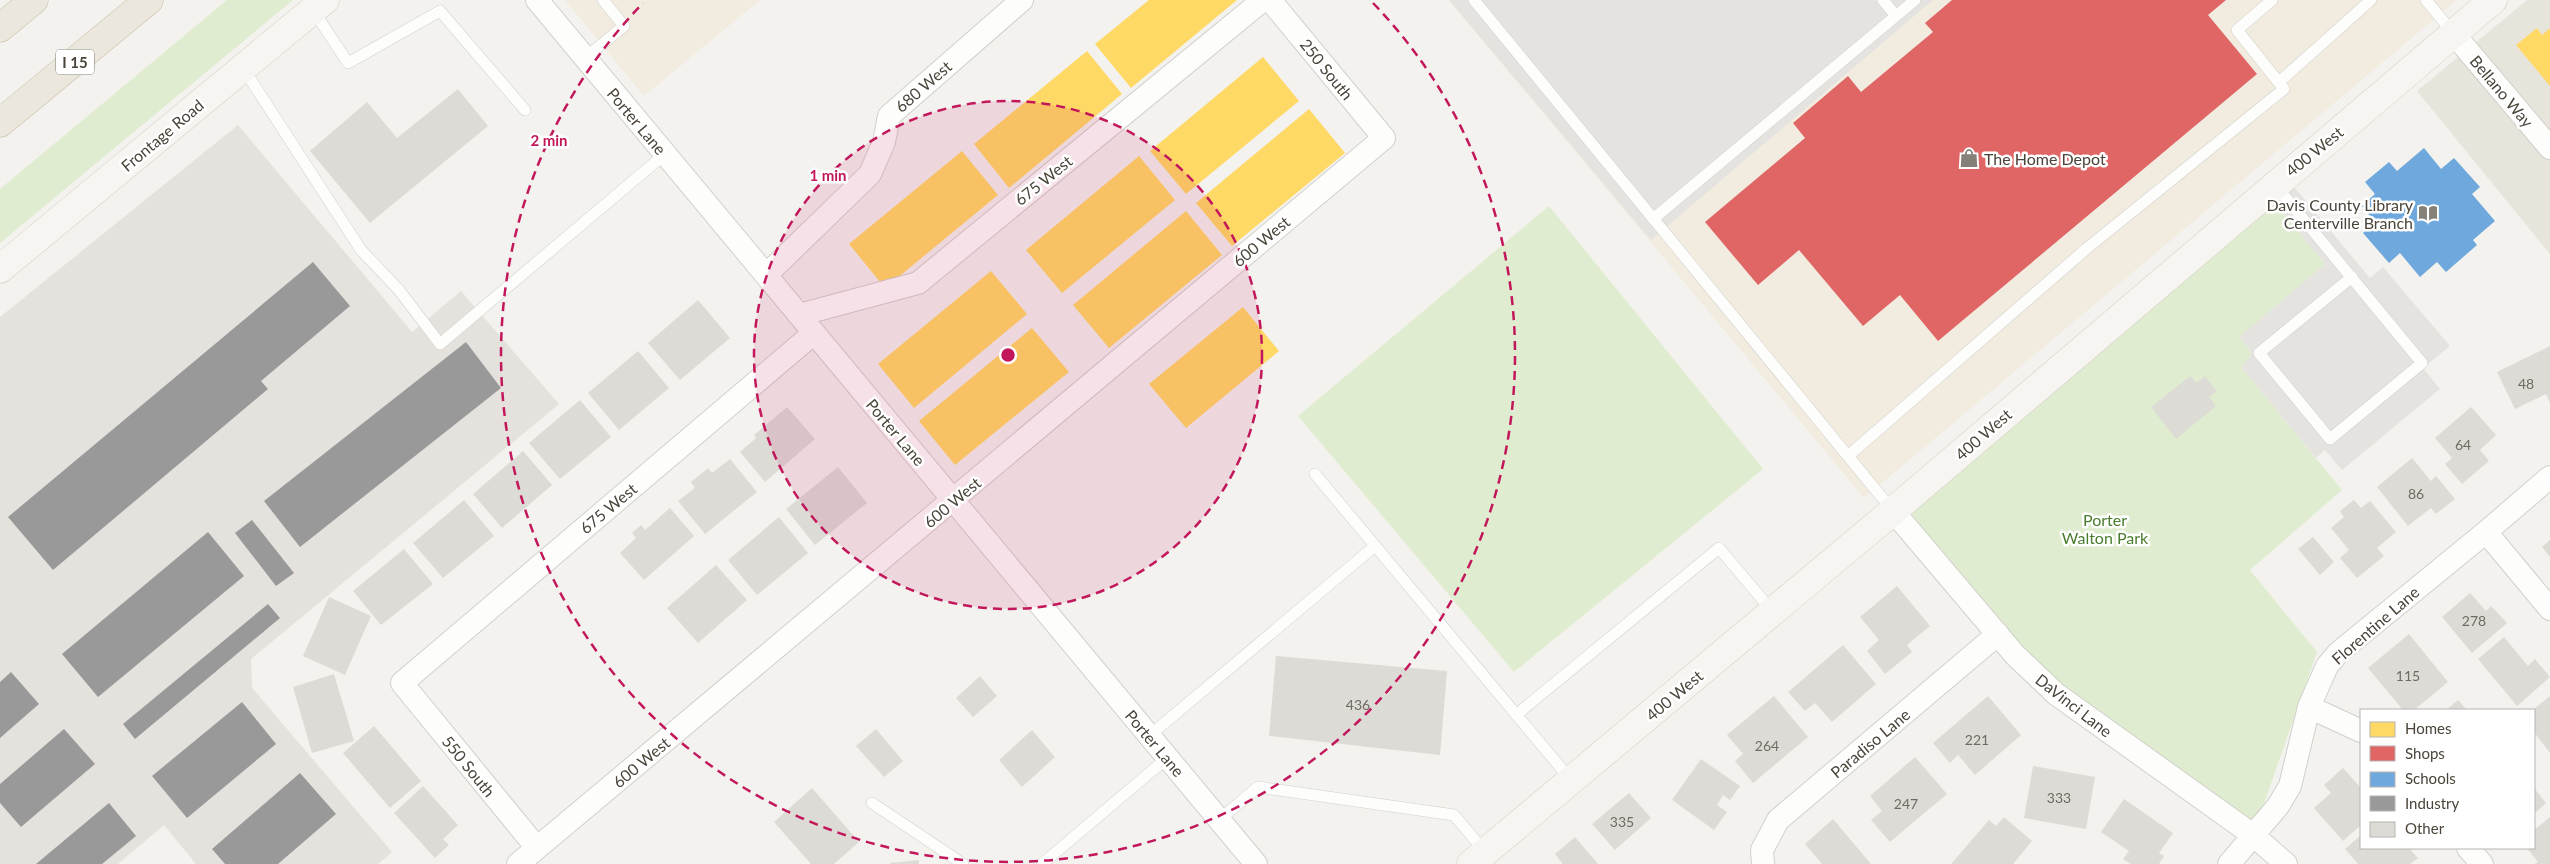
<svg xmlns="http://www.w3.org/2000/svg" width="2550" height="864" font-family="Lato,sans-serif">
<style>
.residential{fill:#e7e4dc}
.commercial{fill:#f2ebdf}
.industrial{fill:#e5e2de}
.green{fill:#e0eccf}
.parking{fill:#e5e3df}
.homes{fill:#ffd966}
.shops{fill:#e06666}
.schools{fill:#6fa8dc}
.industry{fill:#999}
.building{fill:#dddbd6}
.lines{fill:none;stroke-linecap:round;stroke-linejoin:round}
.lane-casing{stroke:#d1d0cb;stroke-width:12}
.street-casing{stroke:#d1d0cb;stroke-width:24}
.secondary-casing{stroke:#d2cfc5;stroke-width:29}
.highway-casing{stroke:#cabfaa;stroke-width:29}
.lane{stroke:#fdfdfc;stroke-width:11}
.street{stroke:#fdfdfc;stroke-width:22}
.secondary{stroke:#f7f5f1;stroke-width:28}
.highway{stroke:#ece7dc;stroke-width:28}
.ring{fill:none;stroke:#c2185b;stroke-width:2.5;stroke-dasharray:9 6}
.labels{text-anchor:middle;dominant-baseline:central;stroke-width:5;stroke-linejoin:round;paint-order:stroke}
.number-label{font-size:14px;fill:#706a61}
.shield{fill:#fff;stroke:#807c74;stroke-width:1}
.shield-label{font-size:15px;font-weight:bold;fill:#4a4439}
.street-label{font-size:16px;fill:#4a4439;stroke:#fff}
.poi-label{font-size:16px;fill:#4a4439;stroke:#fff;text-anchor:start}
.park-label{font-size:16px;fill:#497c2d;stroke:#fff}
.centre{fill:#c2185b;stroke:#fff;stroke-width:2.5}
.ring-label{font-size:15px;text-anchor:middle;font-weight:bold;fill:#c2185b;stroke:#fff;stroke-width:5;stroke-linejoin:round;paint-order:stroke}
</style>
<rect width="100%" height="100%" fill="#f3f2ee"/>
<path class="residential" d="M2527 0H2550V254L2417 91Z"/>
<path class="commercial" d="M565 0H760L644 96Z
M1449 0H2457L1864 498Z"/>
<path class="industrial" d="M238 125 412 332 461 291 559 404 251 659 252 688 392 852 378 864H196L164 825 118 864H0V317Z"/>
<path class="green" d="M227 0H293L0 243V189Z
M2266 192 2325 264 2240 337 2249 349 2251 355 2241 367 2342 490 2250 570 2317 652 2253 835 2078 711 1893 511Z
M1549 206 1763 469 1514 672 1298 416Z"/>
<path class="parking" d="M1449 0H1933L1651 240Z
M2285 176 2370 278 2383 267 2450 346 2423 368 2440 389 2342 470 2325 450 2316 458 2241 367 2251 355 2249 349 2239 337 2325 264 2266 192Z"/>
<path class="homes" d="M1149 0H1237L1131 88 1095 44Z
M2537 28 2542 35 2550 28V86L2516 45Z
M1087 51 1122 94 1009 188 974 144Z
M1263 57 1299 101 1186 194 1150 151Z
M1309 109 1345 153 1232 246 1196 203Z
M962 151 998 195 885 288 849 244Z
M1139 156 1175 200 1062 293 1026 250Z
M1186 211 1222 255 1109 348 1073 305Z
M991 271 1027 314 914 408 878 364Z
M1243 307 1279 351 1186 428 1149 384Z
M1032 328 1069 372 955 465 919 421Z"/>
<path class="shops" d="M1952 0H2226L2208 15 2257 74 1938 341 1900 295 1863 326 1799 250 1758 285 1705 222 1805 138 1793 123 1848 76 1861 92 1933 32 1925 23Z"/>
<path class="schools" d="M2424 148 2441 169 2454 158 2480 187 2472 194 2495 221 2473 240 2477 245 2446 272 2437 262 2420 277 2400 253 2389 263 2363 233 2375 222 2362 206 2375 194 2365 182 2389 162 2397 171Z"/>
<path class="industry" d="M313 262 350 306 261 381 268 389 53 570 8 517Z
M466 342 501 388 300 547 264 501Z
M252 520 294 573 276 586 235 533Z
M208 532 244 576 98 697 62 654Z
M268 604 280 618 135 739 123 724Z
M11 672 39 704 0 738V682Z
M242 702 276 744 187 818 152 776Z
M64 729 95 764 21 827 0 803V784Z
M300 773 336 814 278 864H225L212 849Z
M109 803 136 836 102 864H36Z"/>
<path class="building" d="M458 89 488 126 370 223 310 151 367 102 397 138Z
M698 300 730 338 680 380 648 343Z
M2550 346V403L2546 394 2515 409 2497 372Z
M638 351 669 388 619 430 588 393Z
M2190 376 2197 383 2205 376 2217 391 2209 397 2216 406 2176 439 2151 407Z
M580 400 611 437 560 479 529 443Z
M787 407 815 439 765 482 740 452 756 438 754 435Z
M2471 407 2496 435 2480 450 2489 461 2462 484 2445 464 2452 458 2435 438Z
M523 451 552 485 502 528 473 494Z
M2412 458 2431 481 2436 476 2455 499 2436 514 2431 508 2408 526 2377 487Z
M730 459 757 492 705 534 678 501 695 488 691 482 708 468 712 473Z
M838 467 867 503 815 545 786 509Z
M464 500 494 536 443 578 413 543Z
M2354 500 2361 508 2370 501 2396 532 2377 548 2384 556 2357 578 2340 558 2349 550 2331 528 2344 517 2340 511Z
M670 508 694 536 644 580 620 553 636 538 632 533 641 525 645 530Z
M779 517 808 553 757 595 728 560Z
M2313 537 2334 562 2320 575 2298 549Z
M2550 540V557L2542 547Z
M404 549 433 584 381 625 353 591Z
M716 565 747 600 698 643 667 608Z
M1897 586 1930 626 1907 645 1912 652 1885 674 1867 651 1879 640 1860 617Z
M2470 593 2486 611 2491 606 2507 623 2472 653 2442 617Z
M329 597 371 616 345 675 303 656Z
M2409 634 2448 682 2414 710H2403L2368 668Z
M2504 637 2528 666 2535 659 2550 677 2517 706 2478 659Z
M1843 645 1876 684 1832 722 1815 703 1805 711 1788 692Z
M1276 656 1447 671 1440 755 1269 736Z
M334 674 354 741 312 753 293 687Z
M980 676 997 696 973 717 956 698Z
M1774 696 1808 737 1753 783 1735 761 1743 754 1727 735Z
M1988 696 2021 735 1975 775 1958 755 1950 763 1933 743Z
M2550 696V753L2534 732V709Z
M2458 700 2467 710H2446Z
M374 726 421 781 390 808 343 753Z
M876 729 903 761 884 777 856 746Z
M1032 730 1055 757 1022 787 999 760Z
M1915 757 1947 794 1890 842 1871 820 1882 811 1870 796Z
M1701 759 1740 786 1730 800 1723 795 1717 805 1727 812 1714 830 1672 800Z
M2033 766 2095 777 2086 829 2024 818Z
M2343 768 2361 788V825L2343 841 2314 808 2331 793 2324 785Z
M423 786 458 825 443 839 449 845 435 858 394 813Z
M812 788 859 842 834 864H811L774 822Z
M2534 788 2546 803 2534 814Z
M1629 793 1651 818 1615 850 1592 824Z
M2124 799 2173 833 2159 853 2164 856 2159 864H2131L2123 859 2129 851 2101 832Z
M2004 817 2032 841 2013 864H1951L1989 820 1996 826Z
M2550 817V864H2535L2538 862 2527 848H2534V830Z
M1833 819 1871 864H1822L1805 844Z
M2361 835V848H2409L2418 858 2410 864H2358L2345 849Z
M1575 837 1598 864H1563L1555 854Z
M919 860V864H890V863Z"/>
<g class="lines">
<g class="lane-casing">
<path id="lane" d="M1474 0 1893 511
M1883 0 1896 16
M2426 0 2453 33
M313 10 348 63 440 11 525 110
M585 58 624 26 603 0
M243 68 361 250 399 290 440 344 665 154
M2279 82 2371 0
M2276 186 2422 363 2330 439 2259 353 2352 277
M1653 219 1915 0
M1848 456 2086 249 2284 89 2237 30 2272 0
M1315 474 1571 780
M1516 715 1719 548 1773 612
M1149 736 1375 546
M872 803 963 864
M1219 820 1258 787 1454 815 1485 852
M1042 864 1167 758"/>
</g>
<g class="street-casing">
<path id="street" d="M537 0 1256 864
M2453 33 2550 148
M766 275 870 174 884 142 889 116 1022 0
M799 315 918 283 1263 0
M1893 511 2015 655 2056 694 2253 835 2286 864
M2486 532 2550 609
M2309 707 2361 731
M537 848 402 683 814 333
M2468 848 2482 864
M518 864 1384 138 1270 0
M1763 864 1762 850 1778 820 1998 634
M2229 864 2278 806 2290 786 2309 707 2327 666 2338 653 2486 532 2550 477"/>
</g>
<g class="secondary-casing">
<path id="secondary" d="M0 269 325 0
M1471 864 1893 511 2493 0"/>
</g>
<g class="highway-casing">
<path id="highway" d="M0 28 34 0
M0 123 149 0"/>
</g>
<use href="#lane" class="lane"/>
<use href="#street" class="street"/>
<use href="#secondary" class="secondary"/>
<use href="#highway" class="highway"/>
</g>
<circle cx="1008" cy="355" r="254" fill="#c2185b" fill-opacity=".12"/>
<g class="ring">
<circle cx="1008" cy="355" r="254"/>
<path d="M1373 3A507 507 0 1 1 643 3"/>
</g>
<defs>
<g id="shop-bare" transform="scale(1.5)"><path d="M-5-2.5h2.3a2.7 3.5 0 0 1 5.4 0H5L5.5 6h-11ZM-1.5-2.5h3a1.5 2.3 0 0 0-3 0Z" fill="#858178" stroke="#fff" stroke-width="2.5" paint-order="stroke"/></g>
<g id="library-bare" transform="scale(1.5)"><path d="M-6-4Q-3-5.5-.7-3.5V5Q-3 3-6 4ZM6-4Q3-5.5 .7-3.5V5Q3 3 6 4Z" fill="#858178" stroke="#fff" stroke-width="2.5" paint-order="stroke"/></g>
</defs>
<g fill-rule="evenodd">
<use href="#shop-bare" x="1969" y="158"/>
<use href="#library-bare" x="2428" y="213"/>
</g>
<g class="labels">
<g class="number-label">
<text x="2526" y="383">48</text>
<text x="2463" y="444">64</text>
<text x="2416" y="493">86</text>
<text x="2474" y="620">278</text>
<text x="2408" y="675">115</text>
<text x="1358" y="704">436</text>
<text x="1977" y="739">221</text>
<text x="1767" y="745">264</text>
<text x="2059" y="797">333</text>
<text x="1906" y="803">247</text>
<text x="1622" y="821">335</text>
</g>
<rect class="shield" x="56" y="49.5" width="38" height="25" rx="4"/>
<g class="shield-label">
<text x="75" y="62">I 15</text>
</g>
<g class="street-label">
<text transform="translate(1327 69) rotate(51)">250 South</text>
<text transform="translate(923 86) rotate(-41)">680 West</text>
<text transform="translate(2502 91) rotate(50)">Bellano Way</text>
<text transform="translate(637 121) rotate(50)">Porter Lane</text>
<text transform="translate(162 135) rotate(-40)">Frontage Road</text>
<text transform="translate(2314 151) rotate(-39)">400 West</text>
<text transform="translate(1043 180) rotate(-39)">675 West</text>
<text transform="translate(1261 241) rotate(-40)">600 West</text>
<text transform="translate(896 432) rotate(50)">Porter Lane</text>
<text transform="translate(1983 434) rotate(-41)">400 West</text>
<text transform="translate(952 502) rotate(-40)">600 West</text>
<text transform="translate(608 508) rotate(-40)">675 West</text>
<text transform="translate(2375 625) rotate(-41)">Florentine Lane</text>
<text transform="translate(1674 695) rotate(-40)">400 West</text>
<text transform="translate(2074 705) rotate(38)">DaVinci Lane</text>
<text transform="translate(1155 743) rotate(50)">Porter Lane</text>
<text transform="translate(1870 743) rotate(-40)">Paradiso Lane</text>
<text transform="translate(641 762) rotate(-40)">600 West</text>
<text transform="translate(469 766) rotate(51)">550 South</text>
</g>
<g class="poi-label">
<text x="1984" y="158">The Home Depot</text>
<text x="2413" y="204" text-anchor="end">Davis County Library<tspan x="2413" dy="18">Centerville Branch</tspan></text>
</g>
<g class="park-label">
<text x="2105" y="519">Porter<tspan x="2105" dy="18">Walton Park</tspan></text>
</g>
</g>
<circle cx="1008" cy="355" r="8" class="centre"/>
<g class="ring-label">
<text x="549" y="146">2 min</text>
<text x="828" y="181">1 min</text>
</g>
<rect x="2360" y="709" width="175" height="140" fill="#ffffff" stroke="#b7b4b0"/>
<rect x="2370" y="722" width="25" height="15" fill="#ffd966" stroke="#b7b4b0"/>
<text x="2405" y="734" font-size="15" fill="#4a4439">Homes</text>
<rect x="2370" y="746" width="25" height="15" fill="#e06666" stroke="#b7b4b0"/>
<text x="2405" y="759" font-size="15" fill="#4a4439">Shops</text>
<rect x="2370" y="772" width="25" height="15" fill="#6fa8dc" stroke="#b7b4b0"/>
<text x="2405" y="784" font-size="15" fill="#4a4439">Schools</text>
<rect x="2370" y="796" width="25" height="15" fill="#999999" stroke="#b7b4b0"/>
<text x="2405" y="809" font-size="15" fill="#4a4439">Industry</text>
<rect x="2370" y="822" width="25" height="15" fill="#dddbd6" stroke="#b7b4b0"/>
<text x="2405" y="834" font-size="15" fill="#4a4439">Other</text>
</svg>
